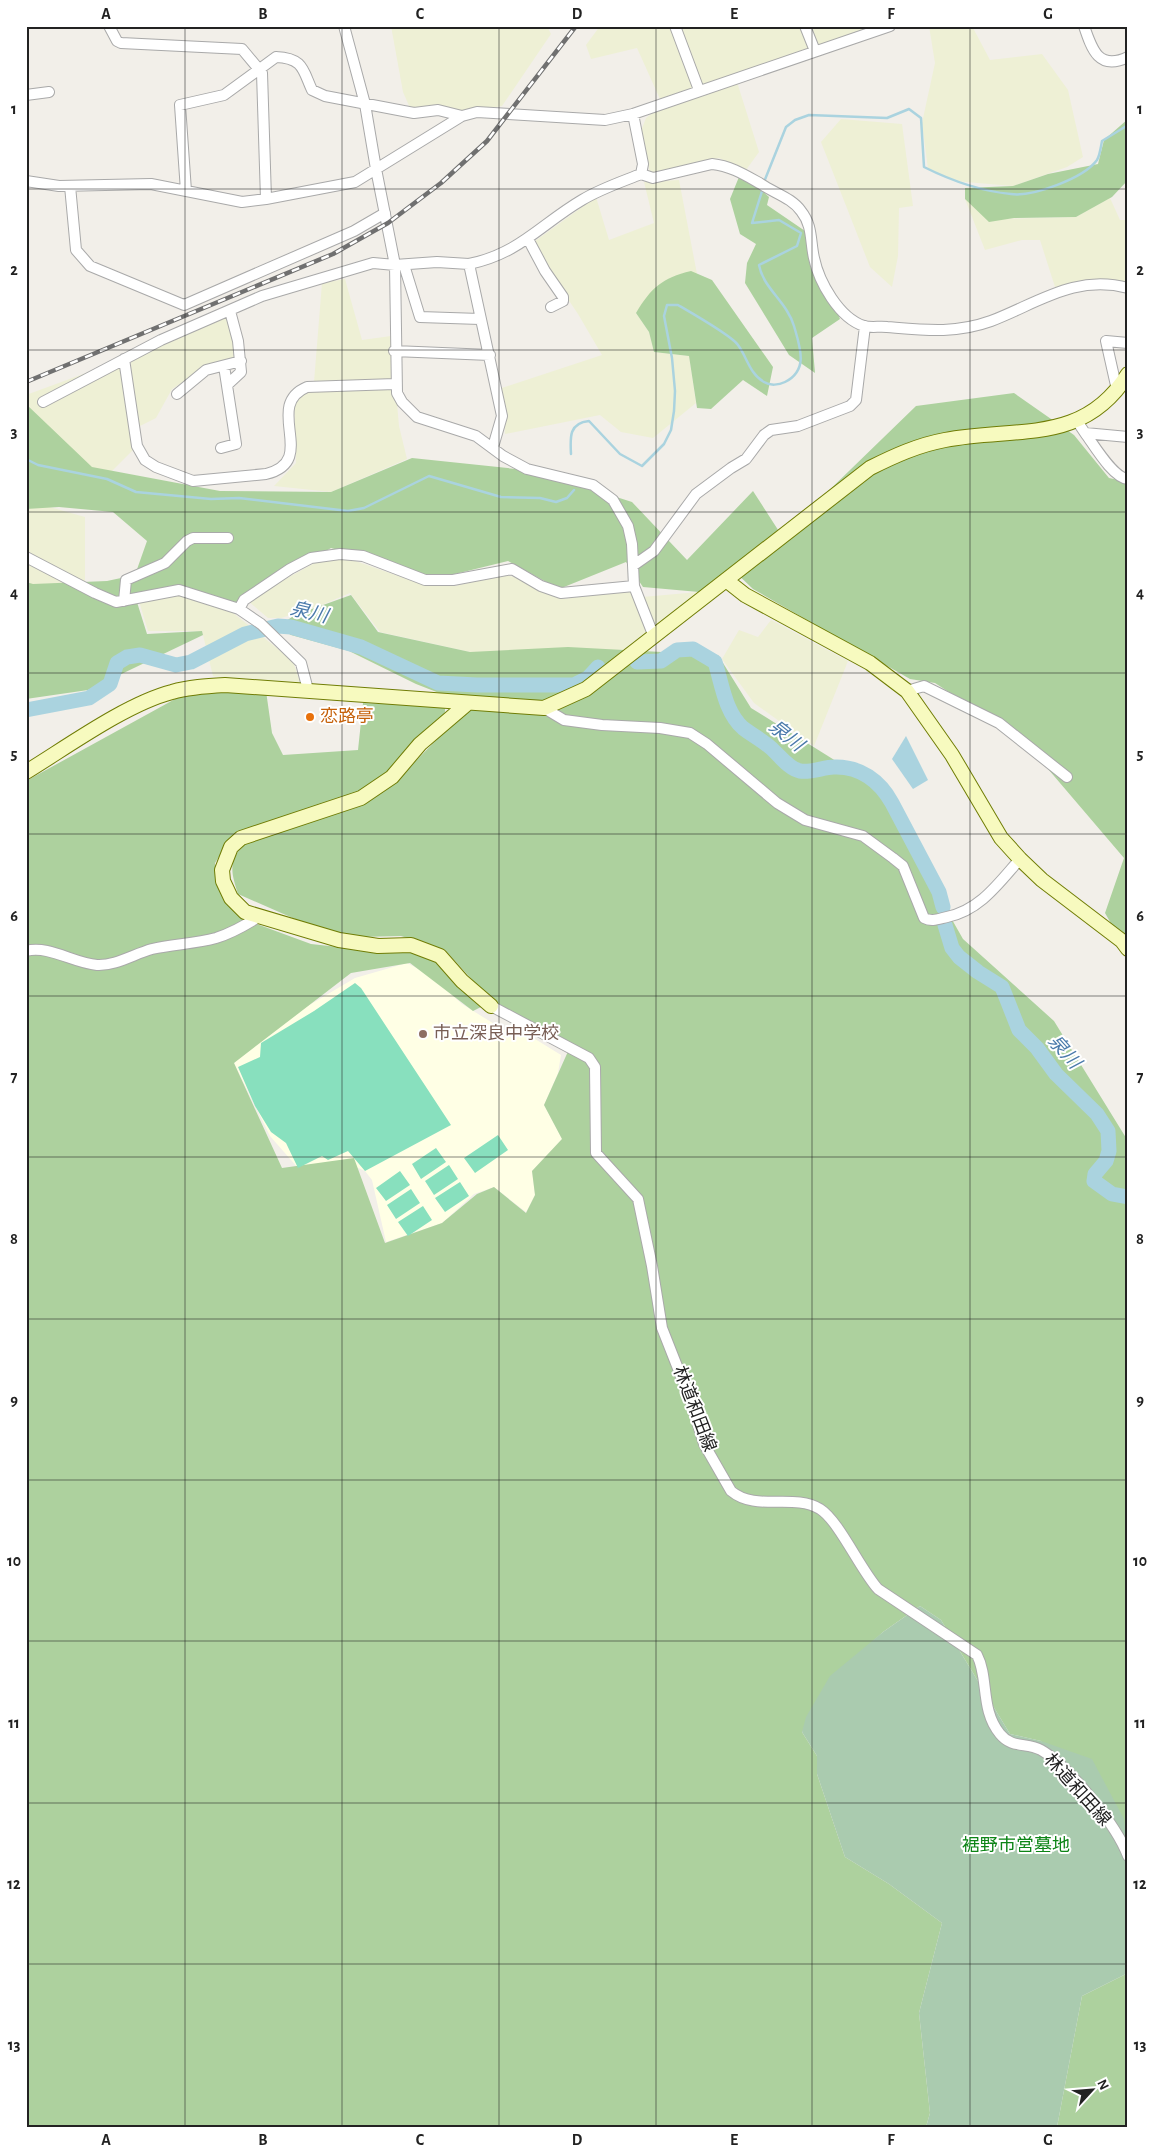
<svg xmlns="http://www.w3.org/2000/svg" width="1154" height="2153" font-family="'Alegreya Sans','Noto Sans JP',sans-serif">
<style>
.education{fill:#ffffe5}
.farmland{fill:#eef0d5}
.forest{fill:#add19e}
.cemetery{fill:#aacbaf}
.pitch{fill:#88e0be}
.water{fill:#aad3df}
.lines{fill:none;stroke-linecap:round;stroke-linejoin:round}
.stream{stroke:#aad3df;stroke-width:2.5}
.river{stroke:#aad3df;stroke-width:15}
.street-casing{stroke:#a9a9a9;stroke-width:12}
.secondary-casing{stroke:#707d05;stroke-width:16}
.street{stroke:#fff;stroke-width:10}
.secondary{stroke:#f7fabf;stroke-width:14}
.rail-casing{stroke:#707070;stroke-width:4.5}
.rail{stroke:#fff;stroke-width:2.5;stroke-dasharray:8;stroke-linecap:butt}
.grid{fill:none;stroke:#222;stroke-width:1;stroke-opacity:0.55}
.food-dot{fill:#e8710a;stroke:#fff;stroke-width:2}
.education-dot{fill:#8d6e63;stroke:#fff;stroke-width:2}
.labels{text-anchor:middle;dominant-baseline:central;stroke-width:4;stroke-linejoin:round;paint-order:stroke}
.food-label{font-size:18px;fill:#c56008;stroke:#fff;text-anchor:start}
.education-label{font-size:18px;fill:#785e54;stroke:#fff;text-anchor:start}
.street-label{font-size:18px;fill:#222;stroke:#fff}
.park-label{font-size:18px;fill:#0c8416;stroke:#fff}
.water-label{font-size:19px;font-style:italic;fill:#4a7aab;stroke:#fff}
.neatline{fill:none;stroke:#222;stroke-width:2}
.grid-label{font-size:16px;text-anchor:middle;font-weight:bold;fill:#222}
</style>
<rect width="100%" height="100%" fill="#f2efe9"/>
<path class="education" d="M407 963 428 974 462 1004 504 1030 522 1031 561 1055 558 1073 544 1105 562 1139 532 1171 535 1195 526 1212 494 1187 474 1194 442 1223 386 1242 372 1180 365 1171 345 1162 298 1168 270 1136 234 1063 274 1026 355 978Z"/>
<path class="farmland" d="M391 26H547L551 34 502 106 455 114 410 108 403 92Z
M600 26H884L815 51 660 99 637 48 591 59 586 45Z
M929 26H972L990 60 1042 54 1068 90 1083 157 1067 167 1013 186 954 181 928 169 922 123 935 63Z
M737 82 759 152 746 170 719 158 650 173 641 131 646 118 659 108Z
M841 119 902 124 913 206 899 208 898 256 892 287 870 267 821 142Z
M679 180 697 274 668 279 636 313 649 332 654 352 689 356 696 403 653 438 621 432 600 415 505 434 502 388 602 355 578 314 531 244 596 197 609 240 654 223 644 182Z
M1110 198 1120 220H1128V285L1112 280 1055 287 1040 240H1022L985 250 965 199 989 219 1076 217Z
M345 279 362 340 391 336 399 426 407 459 331 492 274 486 296 463 294 401 314 382 322 283Z
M223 318 231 321 239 360 205 368 172 389 156 418 134 429 137 446 112 471 94 472 26 404V395L124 359 132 413 131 358Z
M46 506 85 517V582L37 589 26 585V509Z
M344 557 424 585 455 586 504 575 518 578 563 599 630 591 642 597 699 592 627 653 470 652 380 632 350 593 319 606 281 618H268L247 600 320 560Z
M179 593 232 612 293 661 300 682 282 684 213 676 202 631H148L139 601Z
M771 620 848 661 814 746 754 703 722 659 739 630 758 637Z"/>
<path class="forest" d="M1128 119V180L1112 197 1076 217 1014 218 989 222 965 199V188L1013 186 1048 174 1098 164 1104 140Z
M741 172 769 197 767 205 808 233 815 261 840 319 812 338 815 373 789 355 745 283 747 263 756 244 740 234 730 199Z
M691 271 712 280 773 367 767 396 743 380 711 409 697 408 689 356 654 352 649 332 636 313C651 288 662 278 691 271Z
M1014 393 1074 435 1109 478 1128 482V953L1105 913 1124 858 1025 742 935 683 910 679 753 589 731 568 699 592 643 587 626 562 559 589 508 561 451 575 422 574 331 548 240 605 177 590 136 599 147 634 202 631 203 635 88 690 26 699V582L33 584 107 581 135 575 147 541 113 512 59 507 26 509V404L92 467 220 491 331 492 412 458 535 471 632 502 687 560 753 491 782 536 916 406Z
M351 595 378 632 470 652 568 647 718 655 751 708 876 786 963 939 1054 1021 1128 1141V1848L1041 1741 1010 1734 941 1620 920 1606 883 1632 860 1653 802 1732 817 1756V1774L845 1857 889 1884 942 1923 919 2013 930 2113 926 2127H26V781L186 693 266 691 272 733 283 755 358 750 363 703 445 706V712L441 720 381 778 356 796 253 827 230 839 215 863 219 889 254 923 311 944 384 952 405 949 434 959 481 1007 473 1011 410 963 351 973 234 1063 282 1168 354 1158 385 1243 442 1223 477 1194 494 1187 526 1213 535 1195 532 1171 562 1139 544 1105 570 1047 495 1005 445 950 401 936 360 937 320 930 238 894C231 872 228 862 244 844L354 808 396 781 462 714 452 698 416 684 349 651 291 635 277 627 295 615Z
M1128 1973V2127H1057L1082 1996Z"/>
<path class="cemetery" d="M920 1606 941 1620 1010 1734 1041 1741 1092 1759 1124 1819 1128 1848V1973L1082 1996 1057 2127H926L930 2113 919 2013 942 1923 889 1884 845 1857 817 1774V1756L802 1732 806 1717 830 1676 883 1632Z"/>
<path class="pitch" d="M355 983 361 988 451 1125 365 1171 348 1151 328 1160 322 1156 298 1168 286 1143 271 1132 255 1106 238 1067 260 1057 261 1043 314 1011Z
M498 1135 508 1150 475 1173 464 1158Z
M436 1148 446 1162 421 1179 412 1164Z
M449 1165 458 1179 434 1195 425 1181Z
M400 1171 410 1185 386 1201 376 1188Z
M460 1182 469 1196 445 1212 435 1198Z
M411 1189 420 1203 396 1219 387 1205Z
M423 1206 432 1220 408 1236 398 1222Z"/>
<path class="water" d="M906 736 928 780 913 789 892 759Z"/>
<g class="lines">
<path class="stream" d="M764 182 786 127 795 120 809 115 887 118 909 109 921 118 924 167C952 181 979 191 1011 194 1033 197 1084 178 1097 160 1100 155 1101 146 1102 141L1128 125
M571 454C570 437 569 423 589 421L620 454 642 466 664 444 671 430 674 411 675 391 672 358 664 316 667 305H678C690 312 732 336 738 345 747 357 749 373 764 382 770 386 779 385 785 382 809 370 800 347 794 326 787 302 763 288 759 265L797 246 801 233 779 220 752 223 763 188
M26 459 38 465 107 479 136 492 211 499 239 498 348 511 364 508 429 476 501 497 540 498 556 502 567 498 574 490"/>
<path class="river" d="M637 662 661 661 677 650 693 649 715 662C722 684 725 712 743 728 752 735 762 740 771 748 779 755 789 769 800 771 811 773 824 767 834 767 860 766 880 781 892 803L939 892 943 907
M26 710 89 698 110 684 117 663 127 657 140 655 176 665 191 662 245 634 278 626 291 627 361 647 438 683 477 685H574L588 678 598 667
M945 925 952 948 959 957 978 972 1002 987 1019 1030 1037 1048 1056 1074 1097 1114 1108 1131 1109 1151 1106 1161 1095 1174 1094 1181 1112 1194 1128 1197"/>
<g class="street-casing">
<path id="street" d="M109 26 117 41 121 43 242 49 262 73 266 199
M344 26 365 104 376 169 395 265 397 393 402 402 417 417 476 436 503 456 527 469 593 485 613 500 628 526 632 544 634 586 654 637
M675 26 699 90
M805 26 815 51
M1084 26C1092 50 1099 71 1128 57
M26 95 49 92
M641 174 653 178 712 164C731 166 745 175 761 184 774 193 792 198 801 211 813 226 810 241 814 258 819 282 839 318 864 326 871 328 880 326 887 327 924 330 955 334 991 321 1038 303 1075 274 1128 288
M26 181 59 186 151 184 242 202 266 199 355 182 462 116 477 112 605 120 633 114 890 26
M70 186 76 250 90 266 184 305 354 231 385 213
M186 191 180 105 224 95 276 57C304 58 303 71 312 90L325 96 414 113 438 110 462 116
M528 239 545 271 563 297V301L551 307
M469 264C519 254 541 224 582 200 600 189 621 182 641 174L643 164 633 114
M404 265 420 317 480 319
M394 351 490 355
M124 359 137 446 145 460 156 467 193 481 266 474C320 461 262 406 307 387L395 384
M227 385 241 372 238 341 230 311
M1117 390 1106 341 1128 343
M177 394 206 370 241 361
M43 402 161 340 262 296 373 263 395 265 437 262 469 264 502 416 493 447
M1077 421 1085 433 1128 437
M1085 433C1094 445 1113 478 1128 479
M221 448 236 444 224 366
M26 557 95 593 116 602 179 590 239 609 261 624 301 663 308 690
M634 565 654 551 696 494 731 468 746 459 764 435 771 430 798 426 850 406 856 400 865 326
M124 601 126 580 165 563 187 541 193 538H228
M239 609 244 600 290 569 311 558 340 554 363 556 425 580H453L512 569 541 586 561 593 634 586
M907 691 924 686 999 723 1067 777
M544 708 564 720 602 725 660 728 690 733 707 744 777 803 805 820 863 836 893 858 903 866 924 918C932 922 938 919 947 917 980 910 998 884 1020 859
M26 951C49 945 73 963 97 965 115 966 134 954 152 949 173 944 195 944 216 938 232 933 246 925 260 916
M491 1006 589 1058 595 1067 596 1153 638 1199 652 1266 662 1328 690 1399 704 1444 731 1491C756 1512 793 1493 820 1509 839 1521 860 1569 878 1589L977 1655C989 1678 980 1710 1000 1734 1012 1749 1027 1742 1041 1750 1069 1766 1117 1826 1128 1856"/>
</g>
<g class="secondary-casing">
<path id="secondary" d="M726 580 745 595 870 663 907 691 952 755 1001 838 1020 859 1042 880 1122 941 1128 949
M468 703 420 744 392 777 361 798 241 838 231 847 222 870 223 881 231 898 245 912 339 940 378 946 411 945 440 956 462 981 491 1006
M26 772C67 747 126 704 172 692 189 687 207 686 225 685L544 708 586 689 870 468C894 456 918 445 945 440 1016 426 1083 446 1128 374"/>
</g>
<use href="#street" class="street"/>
<use href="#secondary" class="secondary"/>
<g class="rail-casing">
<path id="rail" d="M26 382 333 254 388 223 441 183 487 141 576 26"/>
</g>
<use href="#rail" class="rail"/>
</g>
<path class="grid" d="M185 26V2127M342 26V2127M499 26V2127M656 26V2127M812 26V2127M970 26V2127M26 189H1128M26 350H1128M26 512H1128M26 673H1128M26 834H1128M26 996H1128M26 1157H1128M26 1319H1128M26 1480H1128M26 1641H1128M26 1803H1128M26 1964H1128"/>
<circle class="food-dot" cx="310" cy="717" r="5"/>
<circle class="education-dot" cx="423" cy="1034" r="5"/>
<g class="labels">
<g class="food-label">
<text x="320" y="717">恋路亭</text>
</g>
<g class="education-label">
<text x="433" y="1034">市立深良中学校</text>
</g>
<g class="street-label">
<text transform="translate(694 1409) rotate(69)">林道和田線</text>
<text transform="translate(1077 1790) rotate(48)">林道和田線</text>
</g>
<g class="park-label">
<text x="1016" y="1846">裾野市営墓地</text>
</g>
<g class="water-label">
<text transform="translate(309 613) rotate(13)">泉川</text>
<text transform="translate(786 736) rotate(38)">泉川</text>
<text transform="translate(1064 1052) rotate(48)">泉川</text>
</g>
</g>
<rect width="1154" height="2153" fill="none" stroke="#ffffff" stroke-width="55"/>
<g transform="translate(1092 2090) rotate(64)" stroke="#ffffff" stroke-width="4" paint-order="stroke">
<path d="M0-4L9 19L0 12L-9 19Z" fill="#222222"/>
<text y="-8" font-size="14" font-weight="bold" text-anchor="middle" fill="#222222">N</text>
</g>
<rect x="28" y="28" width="1098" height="2098" class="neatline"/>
<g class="grid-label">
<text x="106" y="19">A</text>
<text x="263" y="19">B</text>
<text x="420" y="19">C</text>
<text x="577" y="19">D</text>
<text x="734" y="19">E</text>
<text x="891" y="19">F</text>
<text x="1048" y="19">G</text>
<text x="14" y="114">1</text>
<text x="1140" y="114">1</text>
<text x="14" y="275">2</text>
<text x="1140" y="275">2</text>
<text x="14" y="437">3</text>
<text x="1140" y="437">3</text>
<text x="14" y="598">4</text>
<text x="1140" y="598">4</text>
<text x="14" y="759">5</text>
<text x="1140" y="759">5</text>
<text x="14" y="921">6</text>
<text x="1140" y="921">6</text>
<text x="14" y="1082">7</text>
<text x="1140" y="1082">7</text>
<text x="14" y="1244">8</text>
<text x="1140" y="1244">8</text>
<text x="14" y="1405">9</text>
<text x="1140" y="1405">9</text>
<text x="14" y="1566">10</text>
<text x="1140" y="1566">10</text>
<text x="14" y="1728">11</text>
<text x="1140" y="1728">11</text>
<text x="14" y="1889">12</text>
<text x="1140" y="1889">12</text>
<text x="14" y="2050">13</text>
<text x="1140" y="2050">13</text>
<text x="106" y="2145">A</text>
<text x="263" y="2145">B</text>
<text x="420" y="2145">C</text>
<text x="577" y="2145">D</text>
<text x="734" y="2145">E</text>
<text x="891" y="2145">F</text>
<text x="1048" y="2145">G</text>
</g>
</svg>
